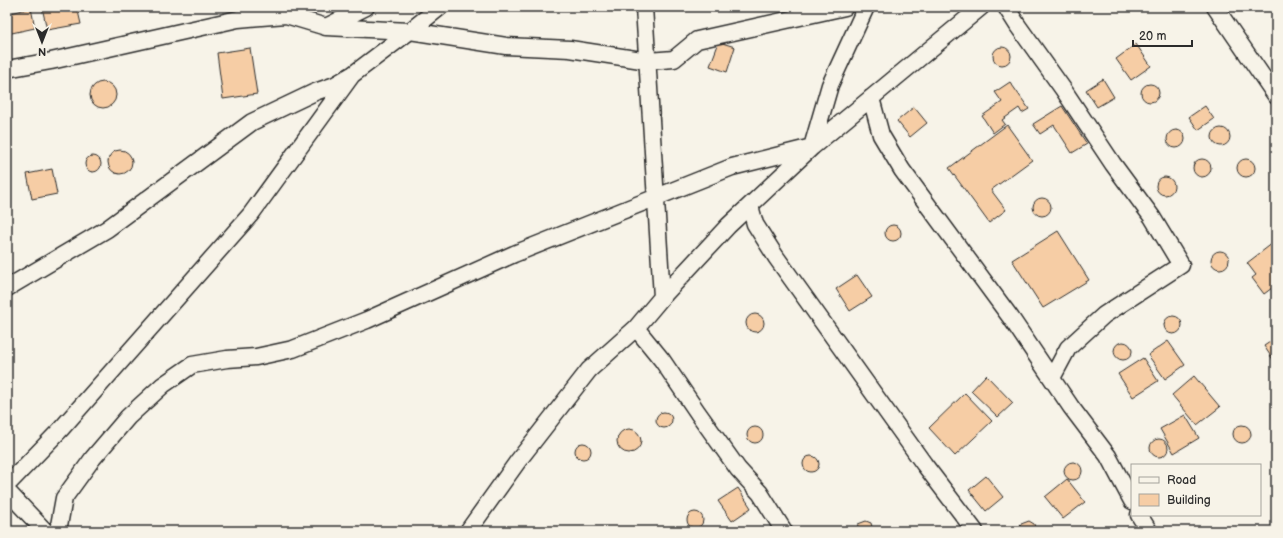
<svg xmlns="http://www.w3.org/2000/svg" width="1283" height="538" font-family="'Balsamiq Sans',sans-serif">
<style>
.building{fill:#f6cda5;stroke:#2b2b2b}
.lines{fill:none;stroke-linecap:round;stroke-linejoin:round}
.street-casing{stroke:#2b2b2b;stroke-width:19}
.street{stroke:#f7f3e8;stroke-width:16}
</style>
<rect width="100%" height="100%" fill="#f7f3e8"/>
<filter id="ink" filterUnits="userSpaceOnUse"><feTurbulence type="fractalNoise" baseFrequency=".025" numOctaves="2"/><feDisplacementMap in="SourceGraphic" scale="8" xChannelSelector="R" yChannelSelector="G"/><feConvolveMatrix kernelMatrix="1 2 1 2 8 2 1 2 1" color-interpolation-filters="sRGB"/></filter>
<g filter="url(#ink)">
<path class="building" d="M42 7H77L81 24 47 30Z
M31 8 35 28 7 34V14Z
M719 42 735 47 727 72 710 66Z
M1136 44 1151 66 1131 80 1116 59Z
M993 56a9 9 0 1 1 18 0a9 9 0 1 1-18 0Z
M250 48 257 94 223 99 217 53Z
M1103 79 1114 97 1097 107 1086 90Z
M1010 82 1029 109 1022 113 1019 108 1002 120 1005 124 993 133 982 116 1002 102 995 92Z
M90 95a13 13 0 1 1 26 0a13 13 0 1 1-26 0Z
M1141 93a9 9 0 1 1 18 0a9 9 0 1 1-18 0Z
M1062 106 1087 144 1072 153 1054 125 1040 134 1033 124Z
M1205 106 1214 119 1198 130 1189 117Z
M914 107 927 123 910 137 897 121Z
M1007 125 1032 160 991 190 1006 210 989 223 949 168Z
M1212 137a9 9 0 1 1 18 0a9 9 0 1 1-18 0Z
M1167 139a9 9 0 1 1 18 0a9 9 0 1 1-18 0Z
M108 162a12 12 0 1 1 24 0a12 12 0 1 1-24 0Z
M85 164a8 8 0 1 1 16 0a8 8 0 1 1-16 0Z
M1237 168a9 9 0 1 1 18 0a9 9 0 1 1-18 0Z
M1193 168a9 9 0 1 1 18 0a9 9 0 1 1-18 0Z
M52 169 57 194 32 199 27 174Z
M1156 186a9 9 0 1 1 18 0a9 9 0 1 1-18 0Z
M1033 207a9 9 0 1 1 18 0a9 9 0 1 1-18 0Z
M885 233a8 8 0 1 1 16 0a8 8 0 1 1-16 0Z
M1058 231 1089 280 1043 308 1012 260Z
M1273 243 1276 247V285L1264 294 1252 278 1256 275 1247 263Z
M1211 260a9 9 0 1 1 18 0a9 9 0 1 1-18 0Z
M857 275 872 297 850 311 836 289Z
M746 323a9 9 0 1 1 18 0a9 9 0 1 1-18 0Z
M1164 325a9 9 0 1 1 18 0a9 9 0 1 1-18 0Z
M1276 338V364L1264 346Z
M1168 341 1185 365 1165 379 1148 355Z
M1114 351a9 9 0 1 1 18 0a9 9 0 1 1-18 0Z
M1143 358 1158 381 1133 397 1118 374Z
M986 375 1013 403 998 417 971 391Z
M1194 376 1220 407 1197 425 1172 395Z
M965 393 992 421 955 456 929 428Z
M656 420a8 8 0 1 1 16 0a8 8 0 1 1-16 0Z
M1185 415 1199 438 1174 453 1160 429Z
M1233 434a9 9 0 1 1 18 0a9 9 0 1 1-18 0Z
M747 435a8 8 0 1 1 16 0a8 8 0 1 1-16 0Z
M617 441a12 12 0 1 1 24 0a12 12 0 1 1-24 0Z
M1150 448a9 9 0 1 1 18 0a9 9 0 1 1-18 0Z
M575 451a8 8 0 1 1 16 0a8 8 0 1 1-16 0Z
M803 464a8 8 0 1 1 16 0a8 8 0 1 1-16 0Z
M1064 471a9 9 0 1 1 18 0a9 9 0 1 1-18 0Z
M986 476 1003 497 986 511 969 490Z
M1067 479 1085 502 1063 519 1045 497Z
M738 488 751 508 732 521 718 501Z
M687 520a8 8 0 1 1 16 0a8 8 0 1 1-16 0Z
M866 521 871 523 873 531H857L858 524Z
M1029 521 1034 524 1036 531H1019L1021 524Z"/>
<g class="lines">
<g class="street-casing">
<path id="street" d="M644 7 662 297
M1006 7 1018 26 1063 89 1113 164 1152 217 1181 265 1104 315 1068 348 1052 378
M1215 7 1276 96
M326 27 410 31 506 46 570 49 648 61 674 59 697 40 845 7
M7 69 51 61 238 19 286 15 326 27 366 7
M871 98 881 135 902 170 1011 318 1071 407 1108 456 1132 501
M750 206 755 224 776 257 924 464 975 531
M7 288 107 229 252 122 315 92 335 85 352 75 410 31 440 7
M636 328 662 360 698 413 738 469 760 493 784 531
M7 485 61 429 251 214 352 75
M7 491 45 531
M1139 515 1149 531
M58 531 64 498 93 458 128 417 163 385 192 365 227 359 256 357 293 349 367 320 514 254 732 167 812 147 830 85 866 7
M468 531 518 461 589 370 636 328 662 297 728 226 812 147 981 7"/>
</g>
<use href="#street" class="street"/>
</g>
</g>
<rect width="1283" height="538" fill="none" stroke="#f7f3e8" stroke-width="24"/>
<rect x="12" y="12" width="1259" height="514" fill="none" stroke="#2b2b2b" stroke-width="1.5" filter="url(#ink)"/>
<rect x="1131" y="464" width="130" height="52" fill="#f7f3e8" stroke="#a5a39c"/>
<rect x="1139" y="477" width="20" height="6" fill="#f7f3e8" stroke="#a5a39c"/>
<text x="1167" y="484" font-size="12" fill="#2b2b2b">Road</text>
<rect x="1139" y="494" width="20" height="12" fill="#f6cda5" stroke="#a5a39c"/>
<text x="1167" y="504" font-size="12" fill="#2b2b2b">Building</text>
<g transform="translate(42 42) rotate(180)" stroke="#f7f3e8" stroke-width="3" paint-order="stroke">
<path d="M0-3L7 15L0 10L-7 15Z" fill="#2b2b2b"/>
<text y="-6" font-size="11" font-weight="bold" text-anchor="middle" fill="#2b2b2b">N</text>
</g>
<path d="M1133 40v6h59v-6" fill="none" stroke="#2b2b2b" stroke-width="2"/>
<text x="1139" y="40" font-size="12" fill="#2b2b2b" stroke="#f7f3e8" stroke-width="3" paint-order="stroke">20 m</text>
</svg>
